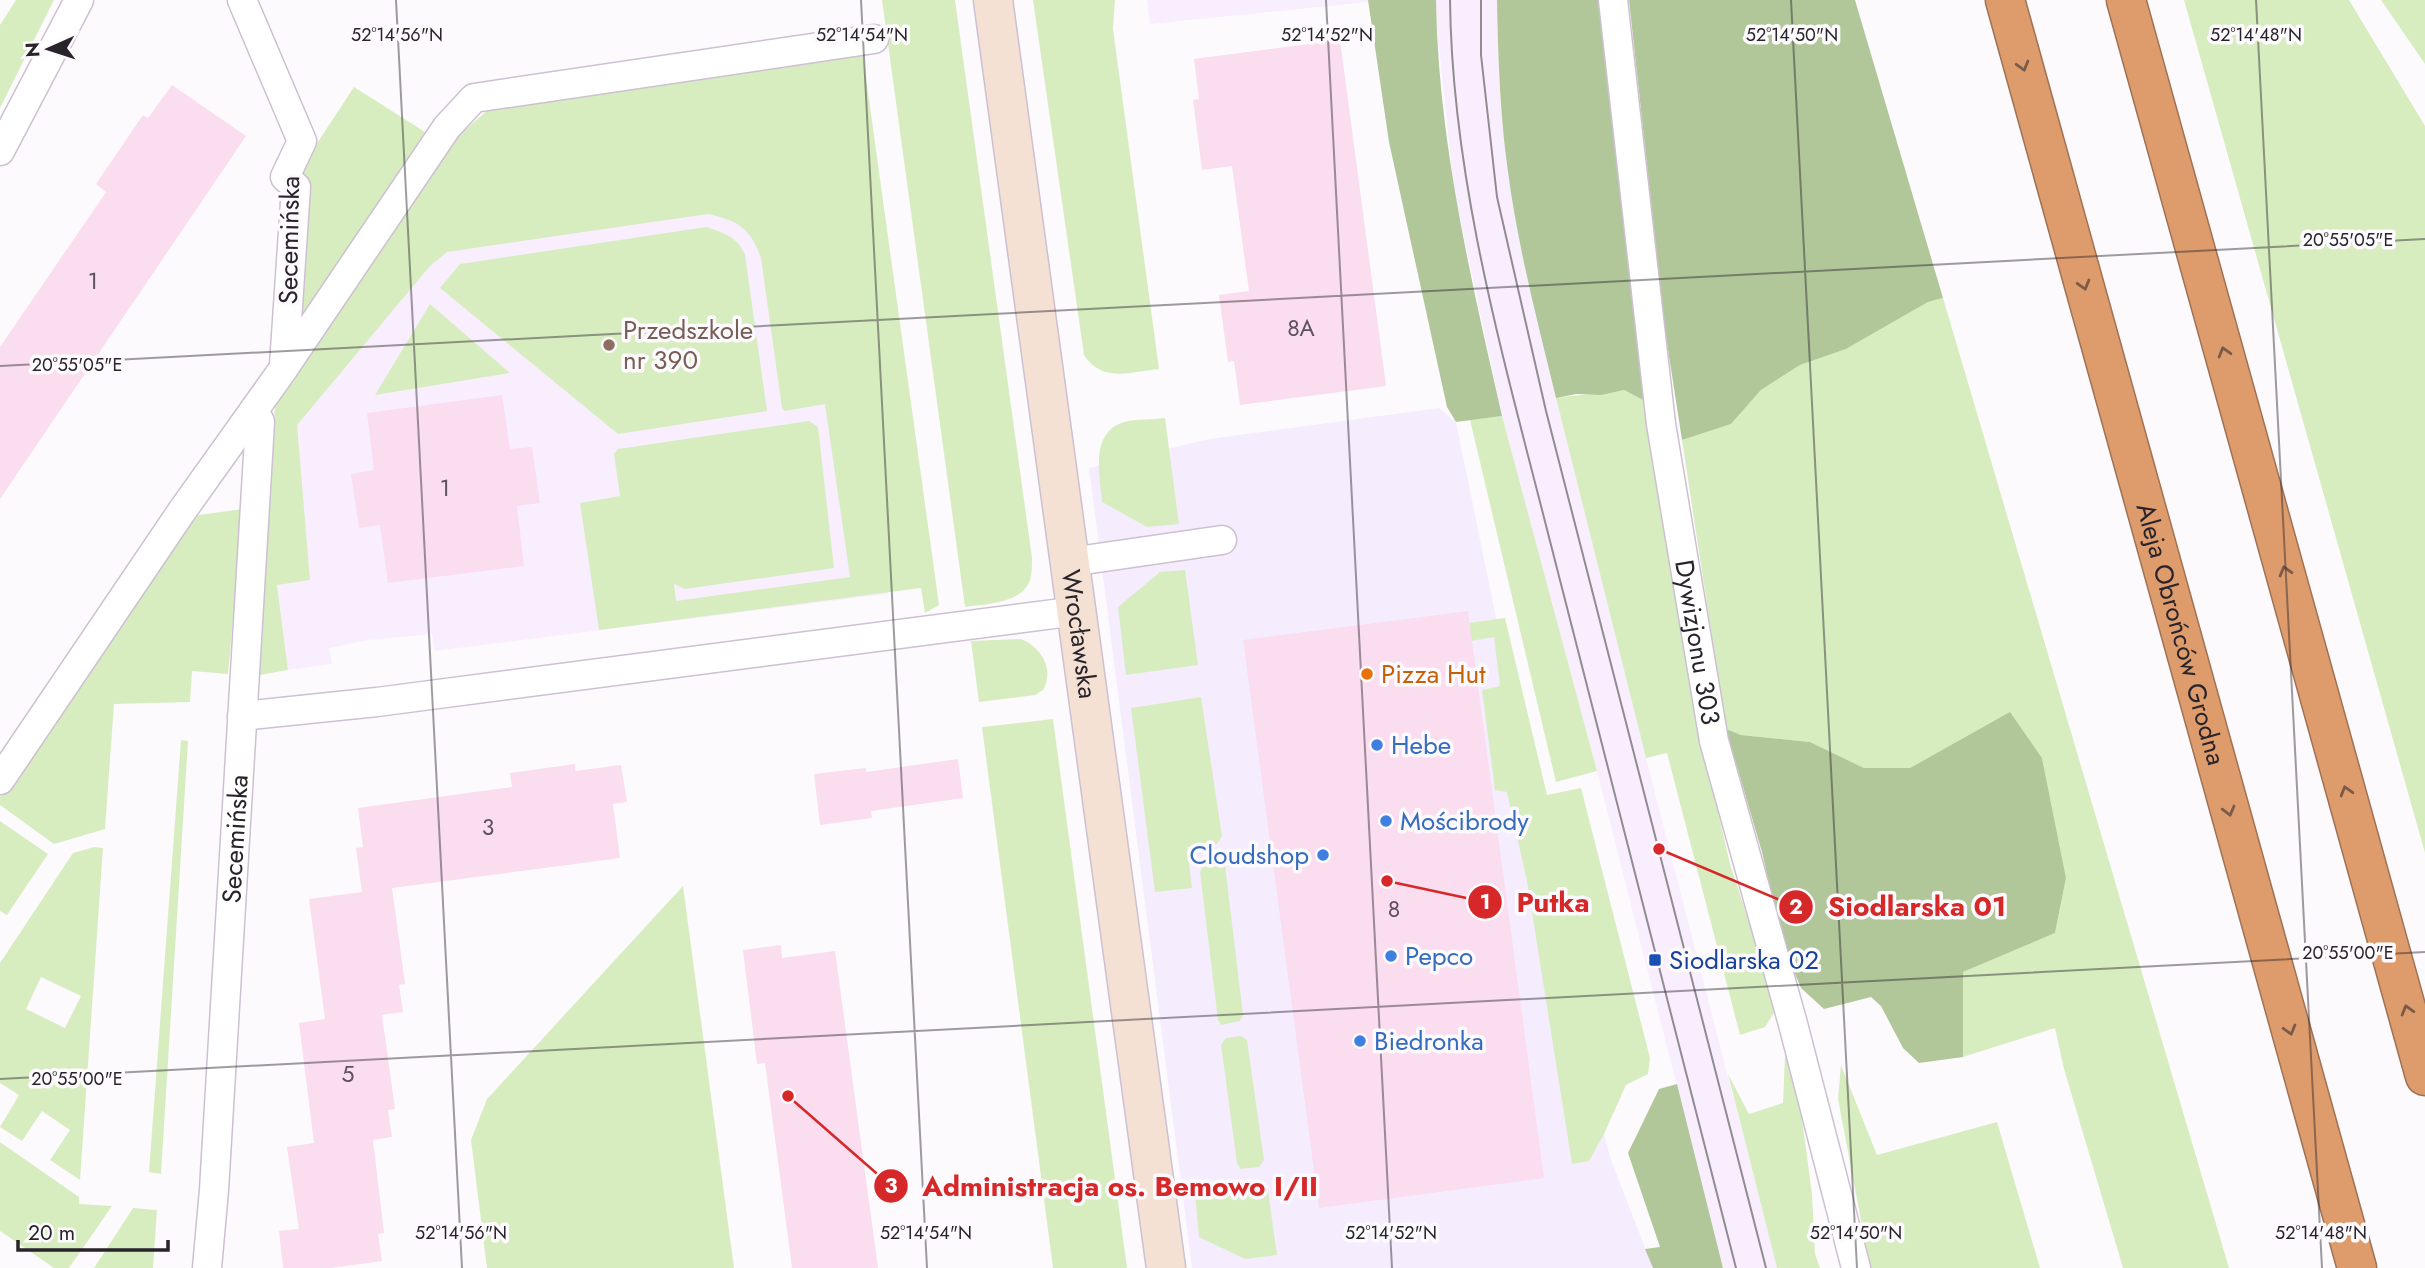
<svg xmlns="http://www.w3.org/2000/svg" width="2425" height="1268" font-family="Jost,sans-serif">
<style>
.commercial{fill:#f5edfe}
.built{fill:#f9eefd}
.green{fill:#d7edc0;fill-rule:evenodd}
.forest{fill:#b1c79a}
.building{fill:#faddee}
.lines{fill:none;stroke-linecap:round;stroke-linejoin:round}
.lane-casing{stroke:#cdc0d2;stroke-width:31}
.secondary-casing{stroke:#cdc0d2;stroke-width:41}
.highway-casing{stroke:#9f7255;stroke-width:41}
.lane{stroke:#fff;stroke-width:28}
.secondary{stroke:#f5e1d3;stroke-width:38}
.highway{stroke:#de9c6c;stroke-width:38}
.tram{stroke:#908c91;stroke-width:2}
.oneway{stroke:#7a5a48}
.ticks{fill:none;stroke:#29242b;stroke-width:2;stroke-opacity:0.45}
.education-dot{fill:#8d6e63;stroke:#fdfafe;stroke-width:2.5}
.food-dot{fill:#e8710a;stroke:#fdfafe;stroke-width:2.5}
.shop-dot{fill:#3f7fe0;stroke:#fdfafe;stroke-width:2.5}
.transit-dot{fill:#1a4fb4;stroke:#fdfafe;stroke-width:2.5}
.labels{text-anchor:middle;dominant-baseline:central;stroke-width:7;stroke-linejoin:round;paint-order:stroke}
.number-label{font-size:23px;fill:#5d525c}
.street-label{font-size:26px;fill:#29242b;stroke:#fdfafe}
.education-label{font-size:26px;fill:#785e54;stroke:#fdfafe;text-anchor:start}
.food-label{font-size:26px;fill:#c56008;stroke:#fdfafe;text-anchor:start}
.shop-label{font-size:26px;fill:#366cbe;stroke:#fdfafe;text-anchor:start}
.transit-label{font-size:26px;fill:#164399;stroke:#fdfafe;text-anchor:start}
.ticks-label{font-size:18px;text-anchor:middle;fill:#29242b;stroke:#fdfafe;stroke-width:7;stroke-linejoin:round;paint-order:stroke}
.leader{fill:none;stroke:#d62828;stroke-width:2.5}
.callout-dot{fill:#d62828;stroke:#fdfafe;stroke-width:2.5}
.mark-label{font-size:21px;text-anchor:middle;font-weight:bold;fill:#fff}
.callout-label{font-size:28px;text-anchor:middle;font-weight:bold;fill:#d62828;stroke:#fdfafe;stroke-width:7;stroke-linejoin:round;paint-order:stroke}
</style>
<rect width="100%" height="100%" fill="#fdfafe"/>
<path class="commercial" d="M1439 408 1456 422 1594 1097 1611 1160 1653 1268H1192L1089 468 1209 439Z"/>
<path class="built" d="M1147 0H1368V2L1150 24Z
M1436 0H1497L1499 78 1508 171 1520 243 1556 398 1646 758 1777 1268H1723L1597 771 1502 416 1454 190 1437 28Z
M823 104 888 594 435 651 432 634 368 640 329 648 332 664 288 670 277 584 310 580 296 425 524 151Z"/>
<path class="green" d="M16 0H54L0 108V25Z
M882 0H955L1032 558C1032 565 1032 573 1030 580 1022 604 985 604 965 607Z
M1033 0H1115L1113 29 1159 369C1130 372 1102 383 1084 355Z
M2184 0H2349L2425 126V853Z
M2381 0H2425V64Z
M863 56 939 605 925 613 921 588 599 630 580 503 620 496 614 454 618 449 809 421 818 427 834 568 685 589 674 584 676 601 850 577 825 404 785 411 782 408 761 258C750 228 739 221 708 214L447 252 430 266 297 425 310 580 277 585 288 670 254 676 276 393 439 153 490 108Z
M354 87 425 132 293 334 304 163Z
M706 227C724 233 738 237 745 255L767 411 618 434 440 288 460 264Z
M1943 298 2229 1268H2123L2064 1069 2055 1028 1963 1057V972L2055 933 2066 878 2042 758 2010 713 1910 768H1864L1810 742 1741 735 1726 729 1682 440 1731 424 1761 390 1800 365 1846 349 1928 302Z
M430 304 510 373 375 395Z
M1624 390 1647 402 1703 746 1730 864 1777 1008 1765 1027 1740 1035 1667 753 1646 758 1556 398C1579 394 1601 395 1624 390Z
M1502 416 1597 771 1556 782 1470 420Z
M1165 418 1179 524 1147 527 1102 502C1100 477 1090 435 1121 423 1134 418 1152 420 1165 418Z
M243 509 228 674 192 671 190 702 114 704 105 829 54 844 0 805V797L191 516Z
M1185 570 1198 665 1126 675 1118 607 1160 572Z
M1505 618 1547 795 1581 788 1650 1058 1648 1074 1626 1085 1604 1134 1589 1161 1572 1164 1527 881 1507 792 1495 790 1482 690 1500 686 1494 637 1471 641 1469 623Z
M1021 639C1041 647 1055 669 1043 690L1035 695 979 702 971 641Z
M1201 697 1222 836 1217 844 1187 847 1192 888 1155 892 1131 708Z
M1053 719 1127 1268H1053L982 727Z
M181 740 188 741 161 1174 149 1172Z
M0 821 48 854 7 915 0 911Z
M94 847 103 848 80 1180 50 1160 70 1130 42 1111 22 1141 0 1127 19 1095 0 1083V963L73 853ZM41 977 81 996 65 1028 26 1009Z
M1219 862 1225 865 1243 1015 1240 1021 1221 1025 1218 1020 1200 872 1204 864Z
M683 886 734 1268H487L471 1140 487 1099Z
M1241 1036 1247 1040 1264 1160 1259 1167 1240 1169 1237 1163 1221 1045 1226 1038Z
M1793 1052 1812 1194 1815 1254 1820 1268H1777L1728 1074 1749 1114 1783 1103 1785 1055Z
M1841 1065 1877 1155 1997 1122 2040 1268H1870L1838 1099Z
M0 1142 79 1197V1204L112 1206 69 1268H54L0 1231Z
M1263 1186 1268 1191 1277 1255 1245 1259 1199 1237 1195 1194Z
M133 1208 157 1210 153 1268H94Z"/>
<path class="forest" d="M1368 0H1436C1438 141 1471 279 1502 416L1456 422 1447 407 1389 142Z
M1497 0H1604L1647 402 1624 390 1601 395 1576 394 1556 398C1538 323 1518 248 1508 172 1500 115 1498 57 1497 0Z
M1629 0H1855L1943 298 1928 302 1846 349 1800 365 1761 390 1731 424 1682 440 1665 330Z
M2010 712 2042 758 2066 878 2055 933 1963 972V1057L1919 1063 1903 1048 1881 1006 1871 997 1824 1009 1801 988 1783 946 1762 852 1726 729 1741 735 1810 742 1864 768H1910Z
M1677 1084 1723 1268H1653L1645 1249 1660 1247 1628 1153 1659 1089Z"/>
<path class="building" d="M1340 40 1386 386 1240 405 1234 361 1228 362 1219 295 1249 291 1232 166 1202 170 1193 100 1199 99 1194 59Z
M172 85 246 136 0 499V347L106 192 96 184 143 115 148 118Z
M502 395 510 449 532 447 540 503 517 506 524 566 388 583 380 525 359 528 351 474 374 470 367 413Z
M1468 611 1544 1178 1319 1208 1243 640Z
M958 759 963 798 871 811 872 818 820 825 814 774 866 768V772Z
M575 764V771L621 765 627 802 613 804 620 858 392 888 405 984 399 985 403 1012 382 1015 395 1109 388 1110 392 1137 373 1140 384 1233 378 1234 382 1261 331 1268H283L279 1231 299 1229 287 1147 314 1143 299 1023 325 1019 309 899 362 892 356 848 363 847 358 808 512 787 510 773Z
M781 945 782 958 835 951 878 1268H792L765 1063 757 1064 743 950Z"/>
<g class="lines">
<g class="lane-casing">
<g id="lane">
<path d="M242 0 302 141 285 177 296 187 284 365"/>
<path id="s1" d="M1613 0 1661 424 1714 741 1793 1024 1856 1268"/>
<path d="M0 151 79 0"/>
<path d="M1070 562 1222 540"/>
<path d="M242 716 377 702 1077 611"/>
<path d="M0 780 182 511 284 368 447 127 474 98 874 39"/>
<path id="s2" d="M207 1268 214 1190 260 422 254 410"/>
</g>
</g>
<g class="secondary-casing">
<g id="secondary">
<path id="s3" d="M993 0 1166 1268"/>
</g>
</g>
<g class="highway-casing">
<g id="highway">
<path id="s4" d="M2005 0 2357 1268"/>
<path d="M2126 0 2425 1076"/>
</g>
</g>
<use href="#lane" class="lane"/>
<use href="#secondary" class="secondary"/>
<use href="#highway" class="highway"/>
<path class="tram" d="M1450 0C1452 185 1506 367 1551 545 1612 786 1674 1027 1736 1268
M1481 0V55L1497 197 1546 411 1766 1268"/>
</g>
<defs><path id="oneway-chevron" d="M-2-3.5L2.5 0L-2 3.5" fill="none" stroke-width="1.6" stroke-linecap="round" stroke-linejoin="round" transform="scale(1.75)"/></defs>
<g class="oneway">
<use href="#oneway-chevron" transform="translate(2023 66) rotate(74)"/>
<use href="#oneway-chevron" transform="translate(2084 285) rotate(74)"/>
<use href="#oneway-chevron" transform="translate(2224 352) rotate(-106)"/>
<use href="#oneway-chevron" transform="translate(2285 571) rotate(-106)"/>
<use href="#oneway-chevron" transform="translate(2346 791) rotate(-106)"/>
<use href="#oneway-chevron" transform="translate(2229 811) rotate(75)"/>
<use href="#oneway-chevron" transform="translate(2407 1010) rotate(-106)"/>
<use href="#oneway-chevron" transform="translate(2290 1030) rotate(74)"/>
</g>
<path class="ticks" d="M396 0 462 1268M861 0 927 1268M1326 0 1392 1268M1791 0 1857 1268M2256 0 2322 1268M0 366 2425 239M0 1079 2425 952"/>
<circle class="education-dot" cx="609" cy="345" r="7"/>
<circle class="food-dot" cx="1367" cy="674" r="7"/>
<g class="shop-dot">
<circle cx="1377" cy="745" r="7"/>
<circle cx="1386" cy="821" r="7"/>
<circle cx="1323" cy="855" r="7"/>
<circle cx="1391" cy="956" r="7"/>
<circle cx="1360" cy="1041" r="7"/>
</g>
<rect class="transit-dot" x="1648" y="953" width="14" height="14" rx="3.5"/>
<g class="labels">
<g class="number-label">
<text x="93" y="281">1</text>
<text x="1301" y="328">8A</text>
<text x="445" y="488">1</text>
<text x="488" y="827">3</text>
<text x="1394" y="909">8</text>
<text x="348" y="1074">5</text>
</g>
<g class="street-label">
<text transform="translate(289 240) rotate(-89)">Secemińska</text>
<text stroke="none"><textPath href="#s3" startOffset="640">Wrocławska</textPath></text>
<text stroke="none"><textPath href="#s4" startOffset="658">Aleja Obrońców Grodna</textPath></text>
<text stroke="none"><textPath href="#s1" startOffset="648">Dywizjonu 303</textPath></text>
<text stroke="none"><textPath href="#s2" startOffset="430">Secemińska</textPath></text>
</g>
<g class="education-label">
<text x="623" y="330">Przedszkole<tspan x="623" dy="30">nr 390</tspan></text>
</g>
<g class="food-label">
<text x="1381" y="674">Pizza Hut</text>
</g>
<g class="shop-label">
<text x="1391" y="745">Hebe</text>
<text x="1400" y="821">Mościbrody</text>
<text x="1309" y="855" text-anchor="end">Cloudshop</text>
<text x="1405" y="956">Pepco</text>
<text x="1374" y="1041">Biedronka</text>
</g>
<g class="transit-label">
<text x="1669" y="960">Siodlarska 02</text>
</g>
</g>
<g class="ticks-label">
<text x="397" y="41">52°14'56"N</text>
<text x="862" y="41">52°14'54"N</text>
<text x="1327" y="41">52°14'52"N</text>
<text x="1792" y="41">52°14'50"N</text>
<text x="2256" y="41">52°14'48"N</text>
<text x="2348" y="246">20°55'05"E</text>
<text x="77" y="371">20°55'05"E</text>
<text x="2348" y="959">20°55'00"E</text>
<text x="77" y="1085">20°55'00"E</text>
<text x="461" y="1239">52°14'56"N</text>
<text x="926" y="1239">52°14'54"N</text>
<text x="1391" y="1239">52°14'52"N</text>
<text x="1856" y="1239">52°14'50"N</text>
<text x="2321" y="1239">52°14'48"N</text>
</g>
<path class="leader" d="M1387 881L1485 902M1659 849L1796 907M788 1096L891 1186"/>
<g class="callout-dot">
<circle cx="1387" cy="881" r="7"/>
<circle cx="1659" cy="849" r="7"/>
<circle cx="788" cy="1096" r="7"/>
<circle cx="1485" cy="902" r="18"/>
<circle cx="1796" cy="907" r="18"/>
<circle cx="891" cy="1186" r="18"/>
</g>
<g class="mark-label">
<text x="1485" y="909">1</text>
<text x="1796" y="914">2</text>
<text x="891" y="1193">3</text>
</g>
<g class="callout-label">
<text x="1553" y="912">Putka</text>
<text x="1917" y="916">Siodlarska 01</text>
<text x="1120" y="1196">Administracja os. Bemowo I/II</text>
</g>
<g transform="translate(49 49) rotate(267)" stroke="#fdfafe" stroke-width="5" paint-order="stroke">
<path d="M0-5L12 26L0 18L-12 26Z" fill="#29242b"/>
<text y="-10" font-size="19" font-weight="bold" text-anchor="middle" fill="#29242b">N</text>
</g>
<path d="M18 1240v10h150v-10" fill="none" stroke="#29242b" stroke-width="3.5"/>
<text x="28" y="1240" font-size="21" fill="#29242b" stroke="#fdfafe" stroke-width="5" paint-order="stroke">20 m</text>
</svg>
